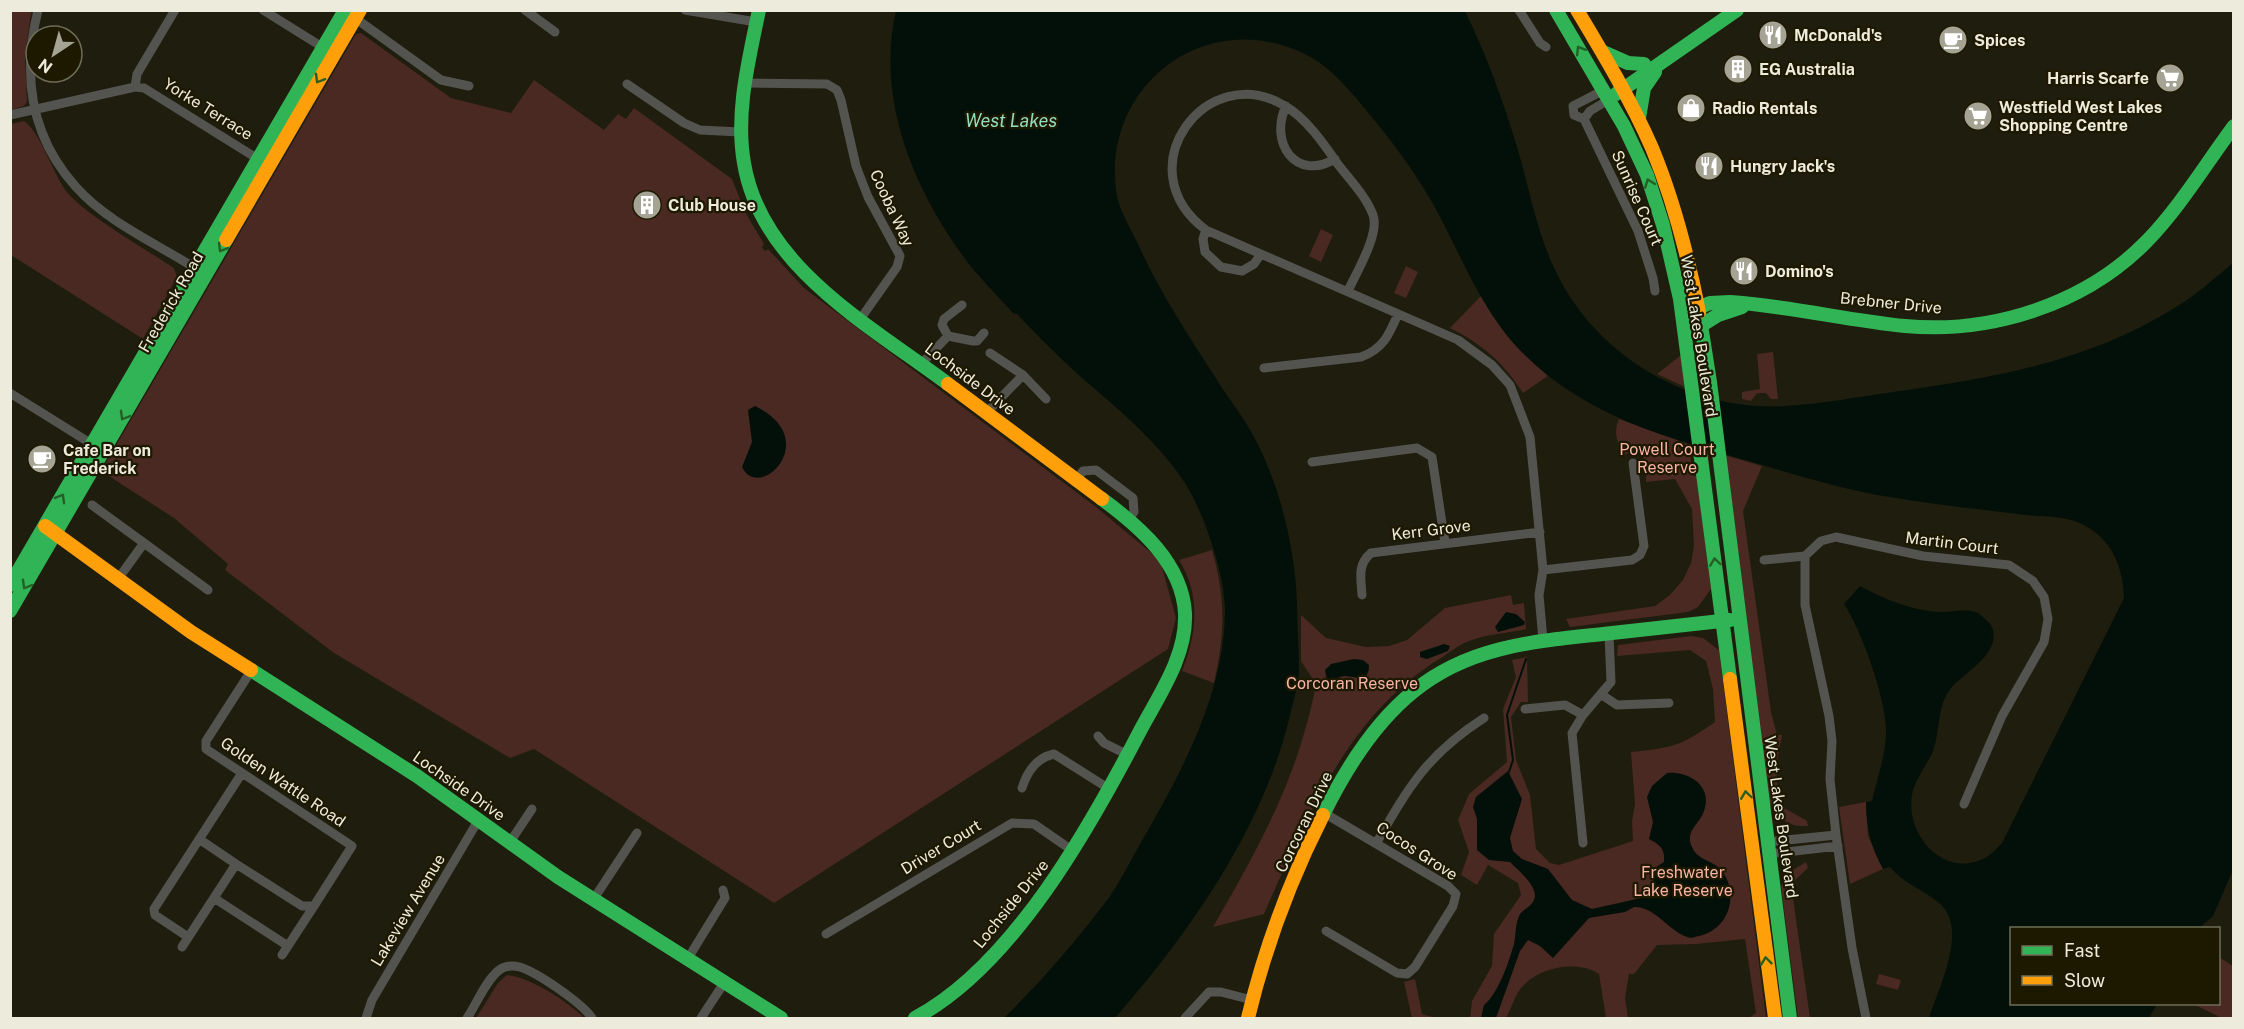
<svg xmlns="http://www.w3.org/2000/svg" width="2244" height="1029" font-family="'Public Sans',sans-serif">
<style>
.green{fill:#492921}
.water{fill:#031009}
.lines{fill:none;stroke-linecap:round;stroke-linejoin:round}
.stream{stroke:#031009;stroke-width:2}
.street{stroke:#53544f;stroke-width:9}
.fast{stroke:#30b455;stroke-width:14}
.slow{stroke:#ff9f0a;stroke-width:14}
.oneway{stroke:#265f26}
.labels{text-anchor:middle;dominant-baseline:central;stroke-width:4.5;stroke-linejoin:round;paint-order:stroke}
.poi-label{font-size:16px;font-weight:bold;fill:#edebdb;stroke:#1d1900;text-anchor:start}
.street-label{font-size:16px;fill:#edebdb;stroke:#1d1900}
.park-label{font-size:16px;fill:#fab3a4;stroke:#1d1900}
.water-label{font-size:18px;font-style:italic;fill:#91dec2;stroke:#1d1900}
</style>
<rect width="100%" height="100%" fill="#1f1d0e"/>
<path class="green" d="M10 11H31V14L25 57 27 102 24 106 11 110Z
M361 33 451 98 511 113 534 80 604 130 618 114 626 119 634 108 732 179 745 212 764 244 762 247 765 251 768 249 804 288 1096 507 1160 560 1176 618 1168 649 774 903 534 749 510 758 334 653 225 570 228 564 174 518 101 471 356 34Z
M24 121C39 130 53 173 66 191 84 214 147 250 174 268L177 277 143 339 11 255V124Z
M1321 229 1333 235 1321 262 1309 256Z
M1406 266 1418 272 1406 298 1394 293Z
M1481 296 1512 341 1548 376 1523 393C1503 362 1482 344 1450 328Z
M1773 352 1778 399H1771L1766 393H1757L1751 401 1742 399V392L1760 389 1757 354Z
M1681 355 1685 387 1657 374Z
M1619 419 1689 444 1693 476H1697L1711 589 1698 607 1688 612 1570 627 1566 619 1655 606 1670 595 1683 580 1691 563 1694 546 1692 509 1675 479 1646 482V462L1641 454 1631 451 1625 455C1617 442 1613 433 1619 419Z
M1724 455 1762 466 1743 511 1771 712 1777 735H1782L1776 767 1779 805 1807 821 1808 826C1787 827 1781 819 1769 803Z
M1212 550C1226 598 1225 634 1214 683L1182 671C1197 634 1201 595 1179 560Z
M1511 595 1513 605 1524 603 1526 629C1509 633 1489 634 1472 640 1461 643 1450 652 1441 658 1348 714 1306 819 1264 914L1213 927C1260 845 1298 778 1316 684L1301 661V615L1326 638 1366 647 1389 646 1407 640 1445 608Z
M1691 636 1703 638 1719 650 1766 1018H1749L1756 1013 1745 939 1696 944 1657 945 1634 974H1629L1625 998 1628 1018H1606L1599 974C1578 960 1541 967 1524 985 1515 993 1512 1008 1506 1018H1470L1472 1001 1492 966 1494 934 1521 895 1518 883 1488 865 1477 885 1461 875 1469 852 1458 820 1469 794 1507 762 1503 709 1516 677 1512 660 1527 657 1528 702H1521L1511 717 1516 760 1530 795 1536 849 1550 863 1559 865 1633 841 1632 821 1635 804 1631 752C1672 748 1681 746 1715 722L1713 689 1706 661 1690 650 1617 656 1618 645Z
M1866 802 1868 836 1883 869 1850 884 1839 807Z
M1806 862 1808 868 1791 884 1810 1018H1798L1781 886 1791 871Z
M2219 957 2233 966V1018H2222L2193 1004H2218Z
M1879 974 1901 980 1898 990 1876 984Z
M507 975C529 977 569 1002 584 1018H476L498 983Z
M1415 979 1422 1014 1436 1018H1412L1404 982Z"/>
<path class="water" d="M896 11H1465C1486 54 1503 100 1517 147 1535 208 1540 258 1580 311 1627 373 1707 411 1785 406 1821 404 1857 397 1893 392 1992 378 2089 362 2176 307 2196 295 2215 278 2233 263V870L2213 916 2199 928H2012V1004H2157L2149 1018H1929C1939 986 1970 927 1938 902 1922 889 1903 883 1890 867L1883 869C1871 847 1866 828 1866 802L1872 801C1877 779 1886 754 1886 732 1887 701 1861 629 1844 604L1860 586C1884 599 1913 611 1941 612 1953 612 1967 608 1978 613 1981 615 1989 622 1991 625 2004 651 1967 671 1953 686 1936 704 1941 729 1933 751 1928 763 1919 774 1914 787 1900 827 1940 881 1985 858 1991 855 1997 848 2002 843L2124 598C2123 567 2112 539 2082 524 2066 516 2043 517 2026 515 1981 509 1935 505 1890 497 1834 488 1778 469 1724 454 1644 431 1574 408 1515 345 1482 308 1463 261 1440 217 1419 176 1391 140 1362 105 1344 84 1328 65 1303 53 1206 7 1103 84 1116 190 1118 209 1129 225 1137 242 1159 291 1188 335 1217 380 1229 399 1244 418 1254 437 1280 485 1295 548 1297 602 1297 625 1299 648 1299 670 1299 685 1293 701 1290 715 1265 825 1189 934 1115 1018H1004C1042 981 1076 941 1108 899 1120 882 1130 862 1140 844 1181 774 1226 691 1225 608 1224 572 1204 513 1185 483 1155 437 1111 404 1071 368 1052 350 1034 332 1016 313L1014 314C997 295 978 277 963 256 912 186 876 97 896 11Z
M755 406C824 439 759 503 742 467L752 442 748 410Z
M1506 612 1516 614 1525 622 1524 625 1498 632 1495 627Z
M1444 644 1450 646 1448 651 1427 659 1420 657V652Z
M1354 659 1363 660 1369 665C1369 683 1357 677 1345 676 1338 676 1335 682 1327 681L1325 670 1331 664Z
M1508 771 1522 799 1510 838 1513 851 1522 859 1548 869 1572 900 1592 909 1650 896 1654 888 1652 870 1664 862C1665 848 1660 845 1649 839L1653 822 1647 797 1652 786 1667 773C1689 771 1713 786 1704 811 1700 824 1684 831 1692 847 1696 858 1708 860 1717 866 1737 883 1734 917 1713 930 1706 935 1698 936 1691 938 1670 934 1656 906 1634 907L1625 912 1589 918 1553 958 1540 946 1528 940 1520 951 1496 1018H1481L1484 1005C1498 994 1509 962 1514 944 1516 935 1515 925 1519 916 1523 908 1535 906 1535 895 1534 883 1518 870 1510 862L1489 860 1477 850V819L1473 807 1476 797Z"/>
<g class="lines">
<path class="stream" d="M1509 772 1513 760 1507 715 1526 659"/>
<path class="street" d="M38 10C22 75 30 136 76 187 108 223 158 244 198 270
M263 10 327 50
M525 10 555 32
M685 10 756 22
M1519 10 1540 43 1546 47
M355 18 441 80 469 86
M744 83 827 84 837 90 841 100 856 166 868 197 900 256 897 267 861 318
M627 84 684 123 700 130 740 132
M135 87 137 74 175 10
M1286 106C1269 142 1295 182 1335 159
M10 115 135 87 144 88 258 159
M1584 119 1638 231 1653 278 1655 291
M1584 119 1574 115 1573 106 1604 90
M1584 119 1590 111 1610 99
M1206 230 1203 239 1205 252 1221 267 1242 271 1254 264 1261 254
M1348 291C1356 273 1380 234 1373 215 1366 196 1349 179 1337 163 1324 144 1306 118 1285 106 1207 58 1124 169 1206 230L1458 340 1492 365 1510 385 1530 437 1543 570 1539 595 1543 640
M962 305 944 319 942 325 948 336 973 341H977L984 333
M990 353 1023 375 1046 399
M922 363 948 336
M1264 368 1361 357C1383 349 1389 335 1398 314
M10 393 95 446
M987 412 1023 375
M1312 462 1417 448 1432 457 1445 543
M1077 479 1083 471 1096 470 1133 498 1134 512 1129 519
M92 505 144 543 118 579
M144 543 208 590
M1764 560 1805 556
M1543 570 1632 560 1640 555 1644 546 1633 463
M1362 595C1361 578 1357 565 1371 553L1540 532
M1602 695 1617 705 1669 703
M1525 709 1565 705 1583 715
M1098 736 1104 743 1128 755
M1022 788C1027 772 1036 758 1054 754L1111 790
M1324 813 1448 886 1456 894 1453 906 1415 967 1407 974 1397 973 1326 931
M199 839 236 864
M510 842 532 809
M1377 842C1409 786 1428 754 1484 718
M1767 842 1836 835
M1583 843 1572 733 1583 715 1611 682 1609 635
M1769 854 1838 846
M214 898 288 946
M593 900 637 833
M826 934 1012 823 1034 824 1073 851
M188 937 155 915 154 909 242 773
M182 947 236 864 302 906H314L352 846 206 749V741L251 671
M282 955 314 906
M687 960 725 898 723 890
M366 1018 372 1000 479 819
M467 1018C476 1005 485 982 498 971 504 966 512 965 520 967 538 973 582 1003 592 1018
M701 1018 724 983
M1185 1018 1209 992H1221L1252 1000
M1866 1018 1852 948 1836 835 1830 779 1832 741 1829 716 1805 605V556L1821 541 1836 537 1923 556 2009 565 2033 581 2044 597 2048 619 2044 642 2002 716 1964 804"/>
<path class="fast" d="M759 10C749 59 735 113 744 163 761 267 871 326 948 384
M1556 10 1624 126 1647 175 1663 225 1680 299 1730 679
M1603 52 1628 63 1644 64
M1616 94 1737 10
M1639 118 1644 88 1655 72
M1693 310 1710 303 1730 302C1789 306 1846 320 1905 326 1992 334 2085 304 2146 242 2180 207 2205 165 2234 126
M1699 312 1710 382 1790 1018
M1702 325 1718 315 1742 307
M10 585 345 10
M10 611 226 240
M251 670 417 776 558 877 781 1018
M1323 815C1345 770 1374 723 1414 691 1469 646 1536 641 1603 634 1645 629 1688 625 1730 620
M915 1018C1013 966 1090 827 1140 731 1159 695 1187 656 1185 613 1182 563 1140 527 1102 499"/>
<path class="slow" d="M1577 10C1604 55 1631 100 1652 148 1674 201 1688 256 1699 312
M226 240 360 10
M948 384 1102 499
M45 526 191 632 251 670
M1730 679 1775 1018
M1248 1018C1265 947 1290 880 1323 815"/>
</g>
<defs><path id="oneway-chevron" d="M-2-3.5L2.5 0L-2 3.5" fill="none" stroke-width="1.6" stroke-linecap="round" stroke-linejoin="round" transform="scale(1.5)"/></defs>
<g class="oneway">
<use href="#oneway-chevron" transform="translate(1580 50) rotate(-121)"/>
<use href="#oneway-chevron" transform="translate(319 79) rotate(120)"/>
<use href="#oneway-chevron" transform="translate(1649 183) rotate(-111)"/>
<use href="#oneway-chevron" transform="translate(222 248) rotate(121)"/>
<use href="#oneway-chevron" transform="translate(124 416) rotate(120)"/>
<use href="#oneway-chevron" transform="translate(61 498) rotate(-60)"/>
<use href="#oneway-chevron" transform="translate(1715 562) rotate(-98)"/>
<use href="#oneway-chevron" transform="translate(26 585) rotate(120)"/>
<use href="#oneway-chevron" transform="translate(1746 795) rotate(-98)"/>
<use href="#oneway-chevron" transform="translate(1766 961) rotate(-97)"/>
</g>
<defs>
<g id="restaurant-disc" transform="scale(1.5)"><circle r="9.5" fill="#a5a393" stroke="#1d1900"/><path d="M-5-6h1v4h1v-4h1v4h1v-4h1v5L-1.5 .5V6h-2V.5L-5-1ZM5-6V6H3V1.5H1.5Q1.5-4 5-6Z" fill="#fff"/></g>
<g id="cafe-disc" transform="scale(1.5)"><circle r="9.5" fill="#a5a393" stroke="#1d1900"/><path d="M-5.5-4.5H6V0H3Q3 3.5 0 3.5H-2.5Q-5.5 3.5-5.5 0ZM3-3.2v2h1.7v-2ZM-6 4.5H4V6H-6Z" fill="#fff"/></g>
<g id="building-disc" transform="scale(1.5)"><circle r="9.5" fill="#a5a393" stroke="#1d1900"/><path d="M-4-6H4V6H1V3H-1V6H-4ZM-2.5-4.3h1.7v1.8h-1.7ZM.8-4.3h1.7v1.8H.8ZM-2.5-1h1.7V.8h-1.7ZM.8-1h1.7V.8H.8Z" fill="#fff"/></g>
<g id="supermarket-disc" transform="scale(1.5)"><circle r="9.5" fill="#a5a393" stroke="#1d1900"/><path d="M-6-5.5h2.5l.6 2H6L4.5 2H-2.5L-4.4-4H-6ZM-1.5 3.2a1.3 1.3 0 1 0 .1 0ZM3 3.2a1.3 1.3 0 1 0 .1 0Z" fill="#fff"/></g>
<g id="shop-disc" transform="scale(1.5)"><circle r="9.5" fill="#a5a393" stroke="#1d1900"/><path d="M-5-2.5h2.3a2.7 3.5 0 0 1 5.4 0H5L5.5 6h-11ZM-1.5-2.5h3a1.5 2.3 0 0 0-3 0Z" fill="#fff"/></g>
</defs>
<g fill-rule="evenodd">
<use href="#restaurant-disc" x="1773" y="35"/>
<use href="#cafe-disc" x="1953" y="40"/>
<use href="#building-disc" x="1738" y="69"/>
<use href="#supermarket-disc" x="2170" y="78"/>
<use href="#shop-disc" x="1691" y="108"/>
<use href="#supermarket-disc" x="1978" y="116"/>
<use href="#restaurant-disc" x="1709" y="166"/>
<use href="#building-disc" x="647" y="205"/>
<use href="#restaurant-disc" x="1744" y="271"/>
<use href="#cafe-disc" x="42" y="459"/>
</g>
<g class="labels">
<g class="poi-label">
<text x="1794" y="35">McDonald's</text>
<text x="1974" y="40">Spices</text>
<text x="1759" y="69">EG Australia</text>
<text x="2149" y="78" text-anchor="end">Harris Scarfe</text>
<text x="1999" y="107">Westfield West Lakes<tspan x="1999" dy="18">Shopping Centre</tspan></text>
<text x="1712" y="108">Radio Rentals</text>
<text x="1730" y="166">Hungry Jack's</text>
<text x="668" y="205">Club House</text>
<text x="1765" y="271">Domino's</text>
<text x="63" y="450">Cafe Bar on<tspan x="63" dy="18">Frederick</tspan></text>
</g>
<g class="street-label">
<text transform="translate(208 109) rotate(32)">Yorke Terrace</text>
<text transform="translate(1637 198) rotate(66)">Sunrise Court</text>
<text transform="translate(892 208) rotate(65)">Cooba Way</text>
<text transform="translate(171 302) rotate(-60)">Frederick Road</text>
<text transform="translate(1891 303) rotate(6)">Brebner Drive</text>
<text transform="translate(1699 336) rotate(81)">West Lakes Boulevard</text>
<text transform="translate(970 379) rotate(37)">Lochside Drive</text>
<text transform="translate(1431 530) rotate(-7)">Kerr Grove</text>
<text transform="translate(1952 543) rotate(7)">Martin Court</text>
<text transform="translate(283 782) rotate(34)">Golden Wattle Road</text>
<text transform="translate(459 786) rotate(35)">Lochside Drive</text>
<text transform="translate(1781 817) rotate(82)">West Lakes Boulevard</text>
<text transform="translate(1304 822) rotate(-64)">Corcoran Drive</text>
<text transform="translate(941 847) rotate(-31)">Driver Court</text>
<text transform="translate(1417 851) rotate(33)">Cocos Grove</text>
<text transform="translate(1011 904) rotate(-51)">Lochside Drive</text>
<text transform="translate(408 910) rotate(-59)">Lakeview Avenue</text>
</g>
<g class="park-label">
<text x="1667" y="449">Powell Court<tspan x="1667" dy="18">Reserve</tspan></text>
<text x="1352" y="683">Corcoran Reserve</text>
<text x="1683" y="872">Freshwater<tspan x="1683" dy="18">Lake Reserve</tspan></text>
</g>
<g class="water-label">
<text x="1011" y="120">West Lakes</text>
</g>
</g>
<rect width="2244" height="1029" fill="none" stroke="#edebdb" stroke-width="24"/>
<rect x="2010" y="927" width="210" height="78" fill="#1d1900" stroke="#706d58" stroke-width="1.5"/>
<rect x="2022" y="946" width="30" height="9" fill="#30b455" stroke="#706d58" stroke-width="1.5"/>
<text x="2064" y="957" font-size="18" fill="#edebdb">Fast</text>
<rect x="2022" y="976" width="30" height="9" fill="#ff9f0a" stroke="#706d58" stroke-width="1.5"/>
<text x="2064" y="987" font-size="18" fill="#edebdb">Slow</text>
<g transform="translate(54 54) rotate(216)"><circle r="28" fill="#1d1900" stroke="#706d58" stroke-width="1.5"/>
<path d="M0-4.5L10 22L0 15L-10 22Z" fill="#a5a393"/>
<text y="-9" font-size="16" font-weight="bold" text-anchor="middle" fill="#edebdb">N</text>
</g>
</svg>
